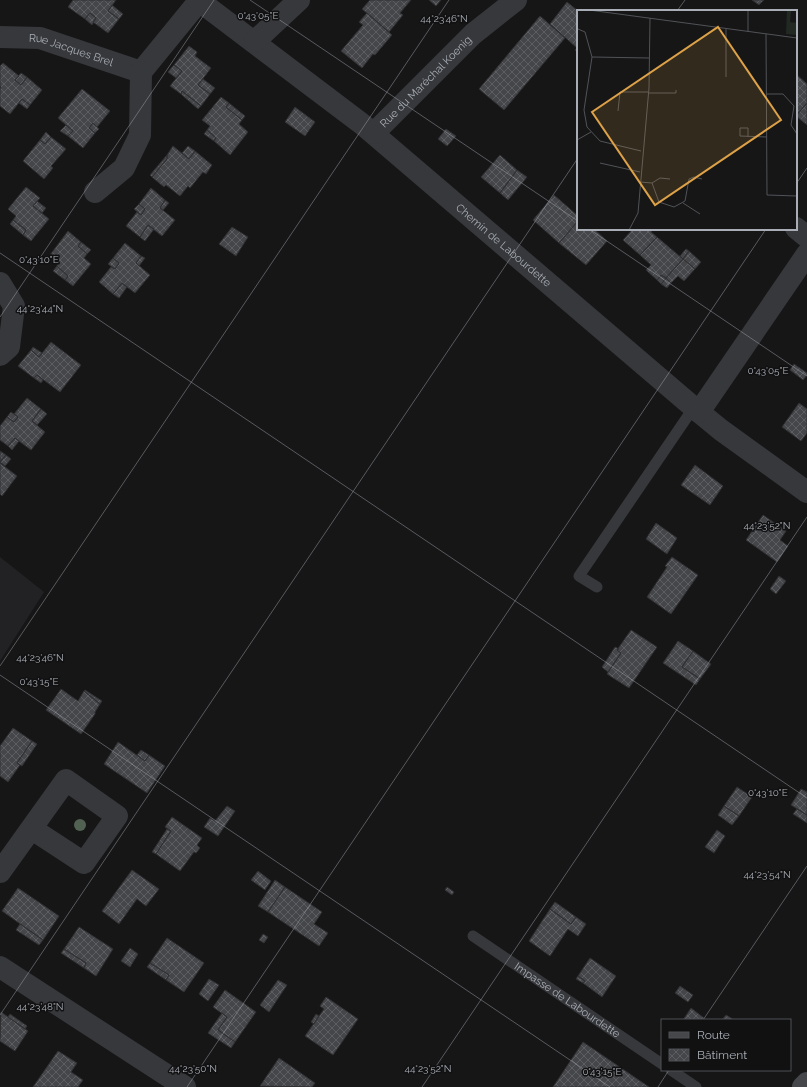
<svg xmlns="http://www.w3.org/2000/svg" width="807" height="1087" font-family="Raleway,sans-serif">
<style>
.built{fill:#222224}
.building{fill:url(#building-cross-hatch);stroke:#303033}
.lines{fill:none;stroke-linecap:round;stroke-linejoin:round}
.lane{stroke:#37383c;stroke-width:11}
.street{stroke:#37383c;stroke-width:22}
.secondary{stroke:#45474b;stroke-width:22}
.tree{fill:#516152}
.ticks{fill:none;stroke:#a9aeb6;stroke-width:1;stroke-opacity:0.45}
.labels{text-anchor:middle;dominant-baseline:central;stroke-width:3;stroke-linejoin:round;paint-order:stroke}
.street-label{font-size:11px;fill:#a9aeb6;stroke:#111112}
.inset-road{fill:none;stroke:#515357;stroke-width:1}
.view{fill:#dda248;fill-opacity:0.15;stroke:#dda248;stroke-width:2}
.inset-edge{fill:none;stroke:#a9aeb6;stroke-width:2}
.ticks-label{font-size:10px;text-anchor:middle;fill:#a9aeb6;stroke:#111112;stroke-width:3;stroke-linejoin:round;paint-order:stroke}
</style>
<defs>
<pattern id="building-cross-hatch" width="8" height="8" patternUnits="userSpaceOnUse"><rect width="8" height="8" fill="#45464a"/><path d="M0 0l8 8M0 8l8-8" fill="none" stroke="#5d5e62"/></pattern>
</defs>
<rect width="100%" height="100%" fill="#161617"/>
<path class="built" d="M0 557 44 592 0 661Z"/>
<path class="building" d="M73 0H116L108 11 119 19 108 33 93 22 96 18 90 13 85 19 68 7Z
M370 0H411L400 13 403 15 389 32 362 9Z
M429 0H441L436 6Z
M752 0H764L759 5Z
M567 2 578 11V52L575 50 577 48 550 24Z
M112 5 123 14 119 19 108 11Z
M90 13 96 18 92 25 85 19Z
M367 13 392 35 375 55 373 54 362 68 341 51 363 25 359 22Z
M540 16 565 38 504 110 479 89Z
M189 46 197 52 195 56 211 68 198 85 210 94 201 106 182 91 181 94 170 86 182 71 174 65Z
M3 63 19 76 15 80 21 85 27 77 42 90 30 105 22 99 10 114 0 106V89L1 87 0 86V66Z
M174 65 182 71 176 78 168 72Z
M21 73 27 77 21 85 15 80Z
M796 74 807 84V103L796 116Z
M203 79 215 88 210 94 198 85Z
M82 89 110 111 97 127 93 123 89 128 95 133 83 148 68 136 73 131 58 118Z
M182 91 201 106 198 109 181 94Z
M221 97 229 103 226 107 242 120 239 124 248 132 230 155 214 141 216 138 207 130 210 126 202 120Z
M22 99 30 105 27 109 19 103Z
M229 103 245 116 242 120 226 107Z
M807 103V125L796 116Z
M295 107 315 122 305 136 285 122Z
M93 123 99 129 95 133 89 128Z
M66 125 73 131 68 136 60 131Z
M446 129 456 136 447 146 438 139Z
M207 130 216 138 214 141 204 134Z
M46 132 51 137 45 144 40 140Z
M51 137 66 149 51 166 53 168 44 179 23 161 40 140 45 144Z
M173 146 189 159 195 151 212 165 206 174 203 172 190 188 188 186 180 196 166 185 164 187 152 177 167 159V155Z
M188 146 195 151 189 159 182 153Z
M167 155V159L152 177 150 175Z
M500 155 517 170 500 193 481 177Z
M517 170 527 177 508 200 500 193Z
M26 187 40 198 33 206 49 219 31 241 23 235 26 230 13 220 16 216 8 209Z
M151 188 165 200 160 208 175 220 162 236 148 225 140 237 126 226 137 212 141 215 145 209 139 204Z
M554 195 578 216V221L559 243 533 220Z
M165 200 169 203 163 210 160 208Z
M37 201 46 208 42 213 33 206Z
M139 204 145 209 141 215 134 209Z
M13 220 26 230 23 235 10 224Z
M578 221V229H594L607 241 586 265 559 243Z
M148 225 154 229 145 241 140 237Z
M232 227 248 237 236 256 219 244Z
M633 229H653L651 232 657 237 640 255 623 240Z
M68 231 81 242 78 246 87 254 84 258 91 264 73 286 65 280 68 276 57 266 58 262 50 255Z
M657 237 683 259 666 278 661 275 657 280 646 270 651 265 640 255Z
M81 242 91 250 87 254 78 246Z
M125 243 141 256 136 263 150 275 135 293 122 283 113 294 99 282 111 267 115 269 119 263 113 258Z
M686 249 689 251 683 259 680 256Z
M689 251 701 262 695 269 683 259Z
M141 256 145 258 139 266 136 263Z
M113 258 119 263 115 269 108 264Z
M683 259 695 269 684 281 678 276 671 283 666 278Z
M57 266 68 276 65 280 53 271Z
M661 275 666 278 661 284 657 280Z
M666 278 671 283 667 288 661 284Z
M122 283 127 287 119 298 113 294Z
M51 342 81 365 60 392 37 375 34 378 18 366 31 350 39 357Z
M33 347 42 353 39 357 31 350Z
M794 364 807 373V375L803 380 790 370Z
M37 375 43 380 41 383 34 378Z
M27 398 41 409 32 421 45 432 31 450 15 438 8 446 0 440V426L7 417 14 422 18 417 14 414Z
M799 403 807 409V433L801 441 782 427Z
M41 409 47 414 37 425 32 421Z
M11 412 18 417 14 422 7 417Z
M15 438 19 441 12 450 8 446Z
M0 451 6 455 0 462Z
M6 455 11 459 5 466 0 462Z
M0 463 17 476 2 496 0 494Z
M695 465 723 486 710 505 681 485Z
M763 515 786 531 780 540 788 546 777 562 746 540Z
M656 523 677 538 667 554 646 539Z
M672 557 698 575 671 614 647 597 667 567 665 566Z
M779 576 786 581 776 594 770 589Z
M631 630 657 647 629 688 607 674 621 653 617 650Z
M678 641 693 651 682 667 700 679 696 685 663 663Z
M615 647 619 649 617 650 621 653 608 672 602 667Z
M693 651 711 664 700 679 682 667Z
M61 689 78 701 84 691 100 704 95 712V714L81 734 46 710Z
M85 690 102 701 100 704 84 691Z
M13 728 32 741 17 763 20 765 8 782 0 776V746Z
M32 741 37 744 22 766 17 763Z
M118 742 145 761 149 755 165 766 147 793 104 764Z
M141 750 149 755 145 761 137 755Z
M737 787 752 797 739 816 724 806Z
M801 789 807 792V815L791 805Z
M227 806 235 811 218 836 204 827 210 818 215 821Z
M724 806 739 816 732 825 718 815Z
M797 809 807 815V823L793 814Z
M172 817 202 838 197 845 200 848 196 853 194 852 180 871 156 854 171 831 165 827Z
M167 829 171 831 156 854 152 852Z
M717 830 725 836 714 853 705 847Z
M132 870 159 889 146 906 137 899 119 924 102 911Z
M258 871 271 881 265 890 251 880Z
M275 880 285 887 268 912 258 906Z
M285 887 322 912 314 924 328 933 319 946 268 912Z
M447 887 454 892 452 895 445 890Z
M18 888 59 916 43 940 2 911Z
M555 902 576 917 571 924 550 909Z
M550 909 571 924 576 917 586 924 578 936 568 929 550 956 529 941Z
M20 924 43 940 39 945 16 930Z
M79 927 113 949 96 976 84 968 86 963 64 949Z
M263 934 268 937 264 943 259 940Z
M167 938 204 963 184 992 166 980 169 975 150 963Z
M130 948 138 954 130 967 121 961Z
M64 949 86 963 84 968 61 953Z
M590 958 616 976 602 997 583 983 585 981 578 976Z
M150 963 169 975 166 980 147 967Z
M578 976 585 981 583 983 576 979Z
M209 979 219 985 208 1001 199 994Z
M278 980 287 985 269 1012 260 1005Z
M680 986 693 995 688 1002 675 993Z
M225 990 256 1012 235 1042 218 1030 227 1017 213 1007Z
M326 997 358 1019 333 1055 305 1036 324 1009 320 1006Z
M691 1008 704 1018 703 1020H683Z
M1 1012 28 1031 15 1051 0 1041Z
M222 1013 227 1017 218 1030 235 1042 231 1048 208 1033Z
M10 1014 27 1026 25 1029 8 1017Z
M316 1014 319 1016 314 1024 311 1022Z
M726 1015 734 1020H722Z
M583 1042 649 1087H553Z
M58 1051 77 1063 71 1072 83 1080 78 1087H33Z
M279 1058 315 1083 312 1087 260 1086Z"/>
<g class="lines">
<g class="lane">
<path d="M597 587 579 576 694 407"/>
<path id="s1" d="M473 936 662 1064"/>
<path d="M671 1070 696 1087"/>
</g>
<g class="street">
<path id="s2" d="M198 0 362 124 699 412 721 430 807 492"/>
<path id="s3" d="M0 37 40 38 141 72 199 1"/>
<path d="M254 42 299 0"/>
<path id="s4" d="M374 133 473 34 516 0"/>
<path d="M95 192 124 168 140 135 141 72"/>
<path d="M796 228 807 237"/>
<path d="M0 283 14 306 9 347 0 355"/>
<path d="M699 412 807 254"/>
<path d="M0 872 66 780 117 816 84 863 32 829"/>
<path d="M0 967 185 1087"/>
</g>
<path class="secondary" d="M803 1087 807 1083"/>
</g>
<circle class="tree" cx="80" cy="825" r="6"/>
<path class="ticks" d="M250 0 578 221M677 11 685 0M796 184 807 168M589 229 807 376M0 253 807 798M0 317 214 0M0 666 449 0M0 675 610 1087M0 1015 578 158M703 1020 807 866M187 1087 766 229M422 1087 807 517M658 1087 669 1070"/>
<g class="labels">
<g class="street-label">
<text stroke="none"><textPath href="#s3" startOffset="73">Rue Jacques Brel</textPath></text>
<text stroke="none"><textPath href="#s4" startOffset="73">Rue du Maréchal Koenig</textPath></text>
<text stroke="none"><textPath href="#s2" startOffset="392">Chemin de Labourdette</textPath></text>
<text stroke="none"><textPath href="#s1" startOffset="114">Impasse de Labourdette</textPath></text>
</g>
</g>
<g transform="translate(577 10)">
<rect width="220" height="220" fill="#161617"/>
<path d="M210 0 214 1 213 12 220 13V25L209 24Z" fill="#222923"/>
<path class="inset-road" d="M12 0 220 28M171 0V22M1 19 8 22 15 47M189 24 190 185 220 186M149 67V19M71 83H99V80M189 84H206L217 96M217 96 214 115 220 124M41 101 43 82H71M171 127V118H163V126L190 127M0 130 14 122M64 141 23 131 10 117 7 100 15 47 72 48M23 153 63 162M63 172 75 173 82 192 97 197 108 191 112 169 117 167 125 169M75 173 83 168 93 169M106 193 123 204M52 220 61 203 72 78 73 8"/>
<path class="view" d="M141 17 204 110 78 195 15 102Z"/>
<rect width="220" height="220" class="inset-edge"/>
</g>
<g class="ticks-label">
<text x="258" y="19">0°43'05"E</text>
<text x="444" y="22">44°23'46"N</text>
<text x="39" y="263">0°43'10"E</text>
<text x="40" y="312">44°23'44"N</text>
<text x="768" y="374">0°43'05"E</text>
<text x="767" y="529">44°23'52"N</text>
<text x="40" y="661">44°23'46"N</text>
<text x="39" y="685">0°43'15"E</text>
<text x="768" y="796">0°43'10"E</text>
<text x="767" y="878">44°23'54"N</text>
<text x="40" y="1010">44°23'48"N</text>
<text x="193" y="1072">44°23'50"N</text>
<text x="428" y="1072">44°23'52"N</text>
<text x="602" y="1075">0°43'15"E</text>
</g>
<rect x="661" y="1019" width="130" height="52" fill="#111112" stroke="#4e5054"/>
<rect x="669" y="1032" width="20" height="6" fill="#45474b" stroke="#4e5054"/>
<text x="697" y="1039" font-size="12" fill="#a9aeb6">Route</text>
<rect x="669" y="1049" width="20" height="12" fill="url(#building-cross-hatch)" stroke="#4e5054"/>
<text x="697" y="1059" font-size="12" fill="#a9aeb6">Bâtiment</text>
</svg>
